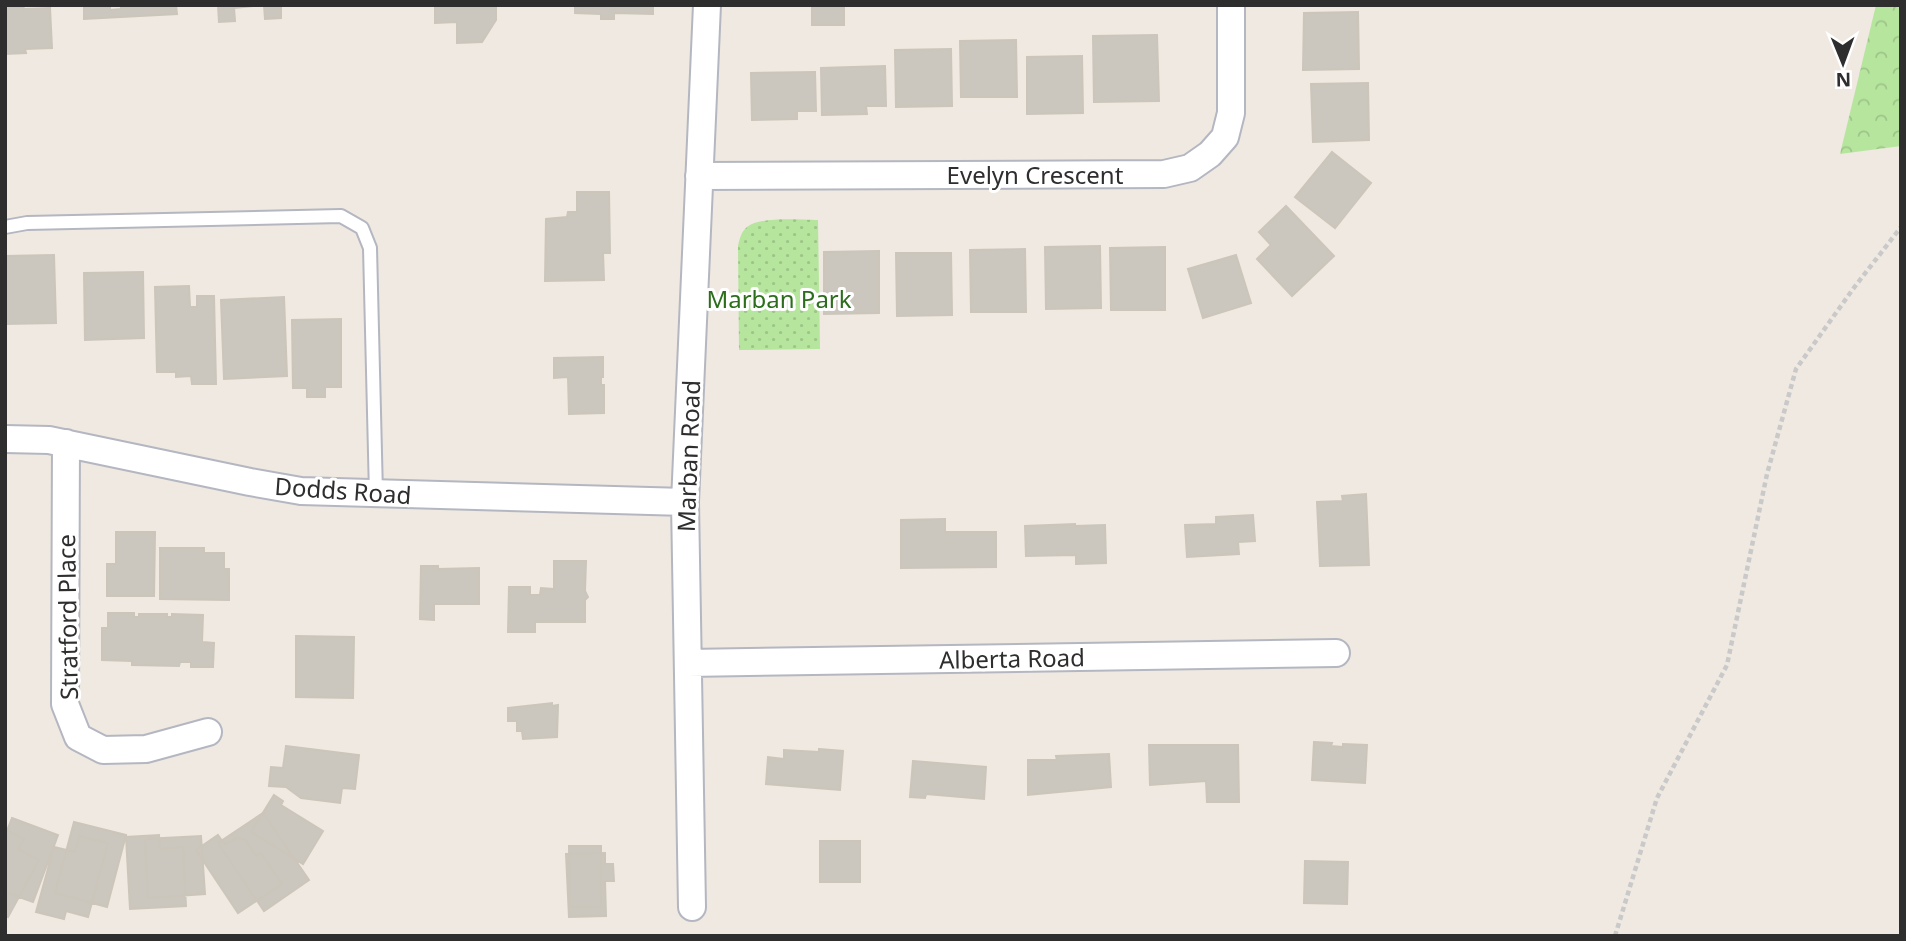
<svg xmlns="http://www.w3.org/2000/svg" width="1906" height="941" font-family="'Noto Sans',sans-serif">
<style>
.green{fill:url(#green-dots)}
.forest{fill:url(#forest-crowns)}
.building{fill:#cbc7bf;stroke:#cbc5ba;stroke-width:2}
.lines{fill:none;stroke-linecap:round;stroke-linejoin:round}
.service-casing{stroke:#b4b7c1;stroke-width:16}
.minor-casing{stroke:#b4b7c1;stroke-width:30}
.path{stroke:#c9c9c9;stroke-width:4.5;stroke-dasharray:5 3.5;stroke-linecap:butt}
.service{stroke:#fff;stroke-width:12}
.minor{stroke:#fff;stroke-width:26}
.labels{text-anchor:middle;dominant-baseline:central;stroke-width:6;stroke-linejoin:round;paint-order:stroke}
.street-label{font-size:24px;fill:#2e2e2e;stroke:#fff}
.park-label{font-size:24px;fill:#2c6e1b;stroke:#fff}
</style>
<defs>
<pattern id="green-dots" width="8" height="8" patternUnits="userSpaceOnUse" patternTransform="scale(1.75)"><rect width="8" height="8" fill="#b6e59e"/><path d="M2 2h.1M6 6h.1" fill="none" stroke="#9dc588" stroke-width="1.8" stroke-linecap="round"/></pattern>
<pattern id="forest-crowns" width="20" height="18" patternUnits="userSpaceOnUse" patternTransform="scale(1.75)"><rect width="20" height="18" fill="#b6e59e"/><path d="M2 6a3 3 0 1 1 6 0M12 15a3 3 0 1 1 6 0" fill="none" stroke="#9dc588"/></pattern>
</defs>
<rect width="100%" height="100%" fill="#efe9e1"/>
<path class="green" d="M818 220 820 349 739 350 738 246C740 238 741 232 747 227 761 216 800 220 818 220Z"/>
<path class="forest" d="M1876 5H1901V146L1840 154Z"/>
<path class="building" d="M5 5H23L24 9 50 8 52 48 25 49 26 53 5 54Z
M84 5H110V10L121 9V5H176L177 14 84 19Z
M218 5H281V18L265 19 264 5 234 8 235 21 219 22Z
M435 5H496V20L482 42 457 43V22L435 23Z
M575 5H653V14L614 13V19H601V14L575 13Z
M812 5H844V25H812Z
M1358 12 1359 69 1303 70 1304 13Z
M1157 35 1159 101 1094 102 1093 36Z
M1016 40 1017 97H961L960 41Z
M951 49 952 106 896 107 895 50Z
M1082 56 1083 113 1027 114V57Z
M885 66 886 106H866L867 114 822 115 821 68Z
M815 72 816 111H797V119L752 120 751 73Z
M1368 83 1369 140 1313 142 1311 84Z
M1332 152 1371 183 1335 228 1295 197Z
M577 192H609L610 253H603L604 280 545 281 546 219 567 217 568 212H577Z
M1286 206 1334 256 1292 296 1257 259 1271 245 1259 232Z
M1100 246 1101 308 1046 309 1045 247Z
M1165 247V310H1111L1110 248Z
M1025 249 1026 312H971L970 250Z
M879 251V313L824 314V252Z
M896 253H951L952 315 897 316Z
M54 255 56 323 5 324V256Z
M1236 255 1251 303 1203 318 1188 269Z
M143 272 144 338 85 340 84 273Z
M189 286 190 307H197V296H214L216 384H192L191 376 176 377V372H157L155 287Z
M284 297 287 376 224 379 221 300Z
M341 319V387H325V397H307V388H293L292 320Z
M603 357V377H601V385H604V413L569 414 568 377 554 378V358Z
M1366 494 1369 565 1320 566 1317 502 1343 501 1342 496Z
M1253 515 1255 541 1238 542 1239 554 1187 557 1185 525 1216 524V517Z
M945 519V532H996V567L901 568V520Z
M1075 524V526L1105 525 1106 563 1076 564V555L1026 556 1025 526Z
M116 532H155L154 596H107V564H116Z
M160 548H204V553H224V569H229V600L160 599Z
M554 561H586L585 591 588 597 585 600V622H535V632H508L509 587H530V595H540L541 588 554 589Z
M421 566H438V569L479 568V604H434V620L420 619Z
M108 613H134V617H139V614H167V617H172V614L203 615 202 642 214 643 213 667H191V662H180L179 666 132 665V661L102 660V628H108Z
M296 636 354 637 353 698 296 697Z
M552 703V706L558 705 557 737 523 739 522 731H517V721H508V708Z
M1314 742 1332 743 1331 746 1343 747V744L1367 745 1365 783 1312 780Z
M1149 745H1238L1239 802H1207L1206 781 1150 785Z
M286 746 359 755 355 789 342 788 340 803 301 798 286 787 269 786 271 767 283 768Z
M819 749 843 751 840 790 766 784 768 757 784 759V750L819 752Z
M1109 754 1111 787 1028 795V760H1057L1056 756Z
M913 761 986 767 984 799 926 794 925 798 910 797Z
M274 795 283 801 281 805 323 831 303 864 251 832Z
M263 813 309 880 264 911 218 843Z
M12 818 58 835 33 902 5 892V836Z
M74 822 126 835 107 907 55 893Z
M5 829 24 839 18 849 39 860 8 917 5 916Z
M159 835 160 849 183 847 186 906 130 909 126 837Z
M218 835 225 845 236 838 245 839 256 856 261 853 282 884 238 913 196 850Z
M79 836 108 843 88 917 66 911 64 919 36 912 54 847 75 852Z
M201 836 205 894 148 898 145 839Z
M820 841H860V882H820Z
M569 846H601V907H570Z
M605 853V864H613L614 881H605L606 916 569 917 566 854Z
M1305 861 1348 862 1347 904 1304 903Z"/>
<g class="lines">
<g class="service-casing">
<path id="service" d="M5 227 27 223 341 216 362 228 370 248 376 494"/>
</g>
<g class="minor-casing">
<path id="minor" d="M699 176 1164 174 1190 168 1210 154 1225 137 1231 113V5
M5 439 49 440 250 482 301 491 685 502
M66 443 65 704 78 737 103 750 146 749 208 732
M688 663 1336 653
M692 907 685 502 707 5"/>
</g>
<path class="path" d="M1615 936 1657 798 1727 665 1767 474 1796 369 1853 289 1901 227"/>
<use href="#service" class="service"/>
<use href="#minor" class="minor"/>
</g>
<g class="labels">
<g class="street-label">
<text x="1035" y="174">Evelyn Crescent</text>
<text transform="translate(688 456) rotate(-88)">Marban Road</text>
<text transform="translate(343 490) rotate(4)">Dodds Road</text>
<text transform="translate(67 617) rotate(-91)">Stratford Place</text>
<text transform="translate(1012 658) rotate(-1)">Alberta Road</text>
</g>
<g class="park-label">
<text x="779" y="298">Marban Park</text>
</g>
</g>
<rect width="1906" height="941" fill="none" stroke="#2e2e2e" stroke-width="14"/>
<g transform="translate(1843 63) rotate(179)" stroke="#ffffff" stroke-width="5" paint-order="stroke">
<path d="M0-5L12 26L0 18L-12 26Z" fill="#2e2e2e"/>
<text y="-10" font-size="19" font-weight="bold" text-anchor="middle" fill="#2e2e2e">N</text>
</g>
</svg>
